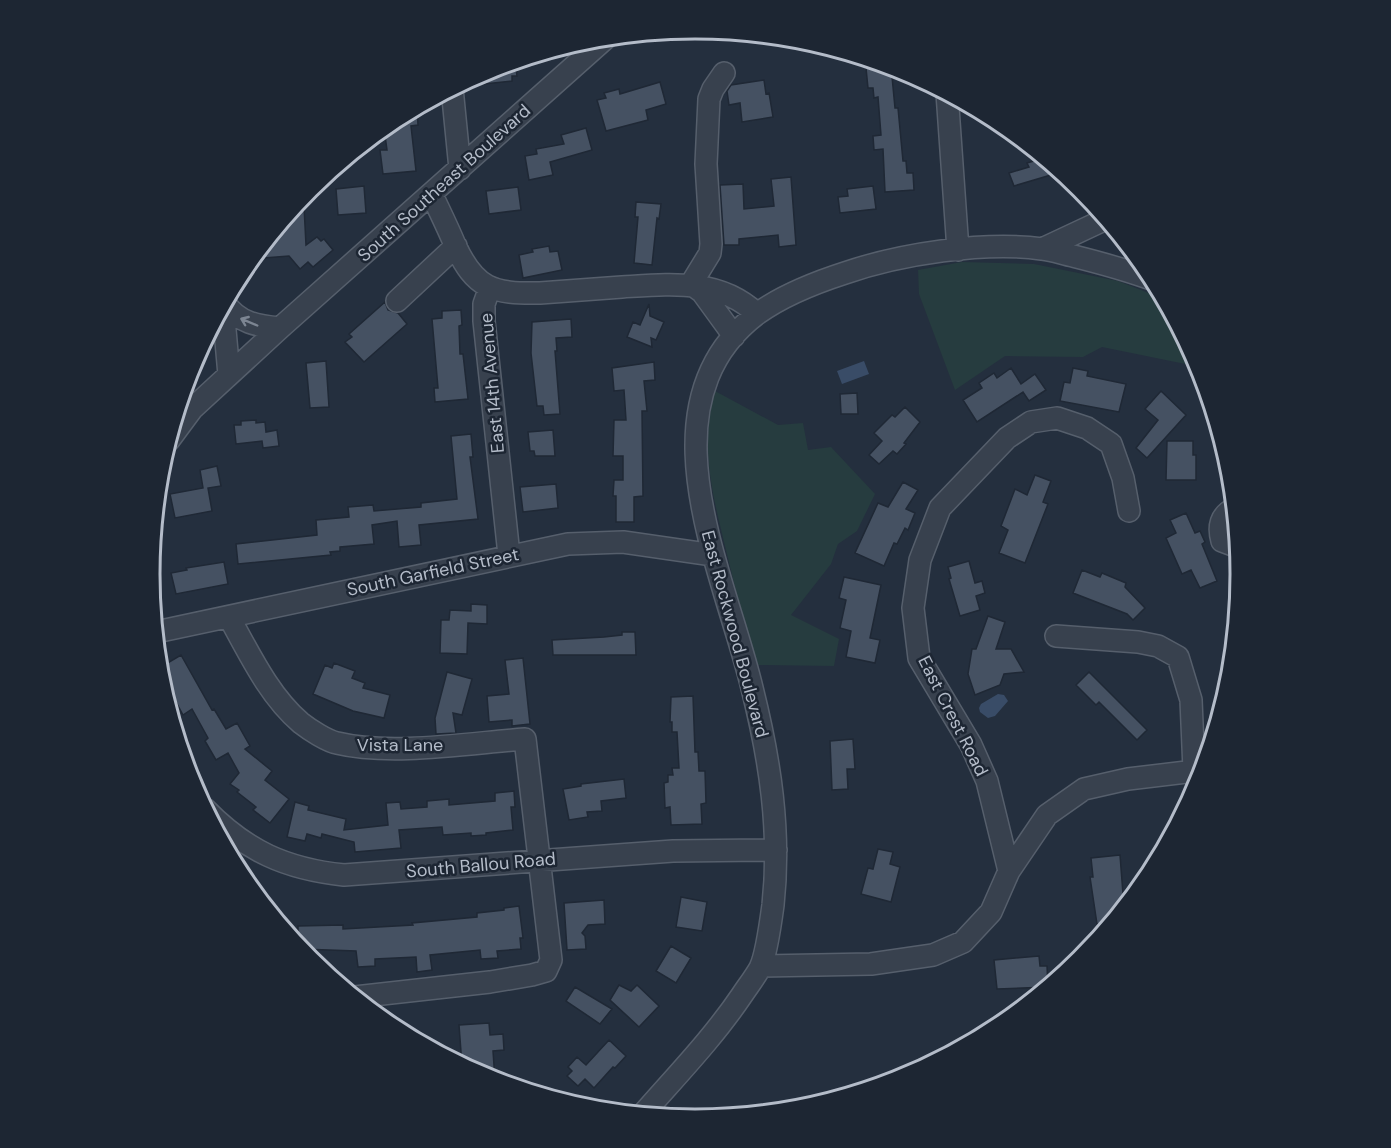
<svg xmlns="http://www.w3.org/2000/svg" width="1391" height="1148" font-family="'DM Sans',sans-serif">
<style>
.green{fill:#263c3f}
.water{fill:#394c67}
.building{fill:#455162;stroke:#1f2835;stroke-width:1.5}
.lines{fill:none;stroke-linecap:round;stroke-linejoin:round}
.minor-casing{stroke:#565f6c;stroke-width:24}
.minor{stroke:#38414e;stroke-width:21}
.oneway{stroke:#7c8592}
.labels{text-anchor:middle;dominant-baseline:central;stroke-width:5;stroke-linejoin:round;paint-order:stroke}
.street-label{font-size:18px;fill:#b4bcc9;stroke:#1d2633}
.rim{fill:none;stroke:#b4bcc9;stroke-width:3}
</style>
<rect width="100%" height="100%" fill="#242f3e"/>
<path class="green" d="M962 262 1034 264 1118 281 1164 299 1200 367 1102 347 1083 357 1005 356 955 390 919 294 918 270Z
M715 391 778 425 803 423 808 450 831 447 875 494 857 531 838 544 831 564 791 615 839 639 834 666 756 665C745 627 735 588 726 550 713 496 699 446 715 391Z"/>
<path class="water" d="M864 361 869 374 842 384 837 371Z
M998 694 1004 695 1008 701 995 716 988 718 980 712 979 708 981 704Z"/>
<path class="building" d="M865 58 891 66 895 108H898L903 161H906L907 173H913L914 190 885 192 883 149 874 150 873 136 881 135 878 97 874 98 873 88H868Z
M515 61 517 76H512V81L484 84 483 72Z
M764 80 766 94 769 93 773 117 742 122 740 103 729 105 727 91 731 85Z
M660 82 666 104 646 110 648 120 606 131 597 100 606 98 604 93 619 89 620 94Z
M417 107 418 125 411 126 416 171 383 174 380 150H387L384 128 393 120Z
M586 128 592 150 550 162 553 175 529 180 525 156 537 154 536 149 564 144 561 135Z
M1044 158 1061 172 1014 186 1009 173 1029 167 1027 163Z
M791 177 796 245 779 247 778 235 739 239V245H724L720 185 743 184 744 209 774 206 771 179Z
M364 186 366 213 338 215 336 189Z
M873 186 876 209 840 213 838 197 848 196 847 189Z
M518 187 521 210 489 214 486 191Z
M636 202 661 204 659 219 657 218 652 265 634 263 638 217H635Z
M295 206H304L306 245 317 237 321 241 324 239 333 250 313 267 308 262 300 269 289 256 252 259Z
M549 246 550 252 558 251 562 270 523 278 519 255 533 252 532 249Z
M385 302 388 310 398 313 407 324 364 362 345 342 352 337 349 334Z
M649 304 650 316 664 322 656 340 651 338 652 347 627 337 633 322 640 325Z
M461 310 462 325 459 326 460 354H463L468 399 435 402 434 388H438L432 319 442 318V311Z
M571 319 572 337 556 338 557 351H555L560 414 544 415 543 406H537L531 353 532 322Z
M326 361 329 407 310 408 306 363Z
M654 362 655 380 644 381 647 411H642L643 496 634 497V522H616V496H613L614 480H623V456H613L614 420H626L624 390 614 391 612 368Z
M1011 368 1021 384 1035 374 1046 390 1029 401 1023 392 977 422 963 400 982 388 979 383 994 373 997 378Z
M1073 368 1088 371 1087 376 1126 384 1119 412 1060 401 1064 382 1070 383Z
M1161 391 1186 415 1147 458 1136 448 1158 420 1145 409Z
M857 393 858 414H841L840 394Z
M905 407 920 422 904 443 906 444 897 454 893 451 879 464 869 455 882 441 874 433 892 415 895 417Z
M256 420V423L265 422 266 432 277 430 279 446 263 448 262 441 236 444 234 425H241V421Z
M553 430 555 456H535L534 451H530L528 432Z
M471 434 473 457H470L478 519 419 525 421 545 399 547 397 521 372 525 374 544 340 547V551L330 552 331 555 238 564 236 544 317 535 316 520 349 517 348 507 373 505 374 511 421 507V503L457 499 451 436Z
M1167 441H1193V455H1196V480H1166Z
M217 466 221 486 208 488 212 511 175 518 170 494 203 488 200 470Z
M1035 475 1051 481 1043 502 1048 504 1025 563 999 553 1008 530 1001 526 1015 489 1027 495Z
M903 482 918 490 906 509 915 513 908 530 905 528 897 544 894 543 884 566 855 553 878 503 888 507Z
M556 484 558 508 523 512 520 487Z
M1186 513 1195 533 1200 531 1205 542 1202 544 1217 581 1200 588 1191 570 1182 574 1166 538 1176 533 1170 520Z
M969 561 975 583 982 581 985 593 976 596 980 610 960 616 949 579 951 578 948 567Z
M224 562 228 584 176 594 171 573 187 570 186 568Z
M1082 570 1100 577 1102 573 1126 583 1125 587 1145 608 1133 620 1127 614 1073 593Z
M844 577 881 585 870 638 880 640 875 663 846 657 851 631 840 628 846 600 839 598Z
M471 604 487 605V624L468 623 467 654 440 653 441 620H449L450 610 471 611Z
M988 616 1005 622 996 649H1011L1024 672 1004 674 1000 685 975 695 968 674 972 649H976Z
M622 632H635L636 655H553L552 640 604 637 622 635Z
M181 655 212 710 214 709 226 729 237 723 250 746 245 749 272 771 265 780 289 799 270 823 253 810 256 807 237 792 239 790 230 784 239 773 228 753 216 760 205 741 208 738 192 709 183 715 160 672 159 668Z
M523 658 530 724 512 726V720L489 722 487 696 509 694 505 660Z
M334 663 355 671 352 678 365 683 363 688 390 695 384 718 353 711 313 694 325 665 332 668Z
M447 672 472 679 462 715 453 713 456 733 436 734 435 718Z
M1089 672 1147 730 1137 740 1099 702 1096 705 1076 685Z
M693 696 695 752H698L699 771H705L706 803 701 804 702 824 671 825 670 807 665 808 664 783 668 782V775H673L672 768H679L677 732H672V722H670L671 697Z
M853 739 855 769H847L848 789 832 790 830 741Z
M624 779 626 798 601 801 602 811 587 812 588 817 569 820 563 789 581 786V784Z
M514 791 515 807H511L513 830 486 833V835L471 836V833L443 835 442 827 399 830 401 848 355 852 354 842 322 834 321 838 307 834 305 841 287 837 295 802 309 806 308 810 346 819 344 830 388 825 386 803 400 802 401 809 427 807V801L449 799V805L495 801V793Z
M878 849 893 852 890 864 900 867 891 902 861 894 868 868 873 869Z
M1120 855 1123 894 1137 892 1111 923 1097 924 1090 877H1093L1091 858Z
M681 897 707 902 702 931 676 927Z
M604 900 605 924 588 925 582 933 585 936 586 949 567 950 564 903Z
M519 906 523 938H520L521 949 497 951 498 958 481 959 480 950 430 955 432 970 417 972 416 957 375 959V966L358 967 356 951 301 949 298 945V926L343 925V929L413 925 412 923 477 917V913L504 910V908Z
M671 946 691 958 676 983 656 971Z
M1039 956 1040 966H1047L1048 987 997 989 994 960Z
M619 985 631 991 637 985 659 1006 639 1027 610 1000Z
M575 987 612 1009 600 1024 566 1001Z
M489 1023 490 1035 503 1034 504 1050 493 1051 495 1080 462 1065 459 1025Z
M609 1040 626 1056 615 1068 613 1067 594 1088 585 1079 578 1086 567 1076 572 1071 568 1067 577 1057 586 1065Z"/>
<g class="lines">
<g class="minor-casing">
<path id="minor" d="M452 88 460 169
M947 93 958 250
M432 195C440 212 448 228 455 245 475 289 493 294 540 293 567 291 595 289 622 287 670 284 719 278 757 314
M1042 249 1106 219
M691 284 710 253 711 244 706 164 709 99 713 89 724 73
M691 284 702 292 734 336
M490 287 484 304V321L509 555
M397 301 456 246
M225 303C238 323 258 326 280 328
M223 307 229 375
M169 440 192 409 280 328 607 37
M1235 508C1220 515 1218 527 1222 541L1238 547
M229 617C249 653 269 696 301 723 310 730 327 741 337 743 391 756 470 743 525 739L551 960 546 971 532 975 490 982 355 997
M156 632 568 544 623 542 713 555
M1056 636 1138 642 1158 646 1178 657 1191 700 1194 770
M205 809C246 851 286 869 344 875L673 851 776 850
M1009 871 987 781 971 745 919 658 913 608 920 560 940 508 1007 438 1031 422 1057 418 1087 428 1111 444 1123 478 1129 511
M761 966 871 964 933 955 963 942 991 912 1009 871 1047 815 1084 789 1128 779 1203 770
M643 1114C677 1075 713 1038 742 995 748 986 755 977 760 968 766 956 771 920 773 905 781 831 770 760 752 688 725 574 638 404 757 314 783 295 814 283 845 273 900 254 984 241 1042 249 1053 250 1063 254 1073 256 1101 263 1127 270 1154 280"/>
</g>
<use href="#minor" class="minor"/>
</g>
<defs><path id="oneway-shaft" d="M-6 0H5M1.5-3L5.5 0L1.5 3" fill="none" stroke-width="1.6" stroke-linecap="round" stroke-linejoin="round" transform="scale(1.5)"/></defs>
<use class="oneway" href="#oneway-shaft" transform="translate(249 322) rotate(-157)"/>
<g class="labels">
<g class="street-label">
<text transform="translate(444 183) rotate(-42)">South Southeast Boulevard</text>
<text transform="translate(492 383) rotate(-95)">East 14th Avenue</text>
<text transform="translate(433 572) rotate(-12)">South Garfield Street</text>
<text transform="translate(735 634) rotate(75)">East Rockwood Boulevard</text>
<text transform="translate(953 716) rotate(63)">East Crest Road</text>
<text x="400" y="745">Vista Lane</text>
<text transform="translate(481 865) rotate(-5)">South Ballou Road</text>
</g>
</g>
<path d="M0 0H1391V1148H0ZM160 574a535 535 0 1 1 1070 0a535 535 0 1 1-1070 0Z" fill="#1d2633" fill-rule="evenodd"/>
<path class="rim" d="M160 574a535 535 0 1 1 1070 0a535 535 0 1 1-1070 0Z"/>
</svg>
